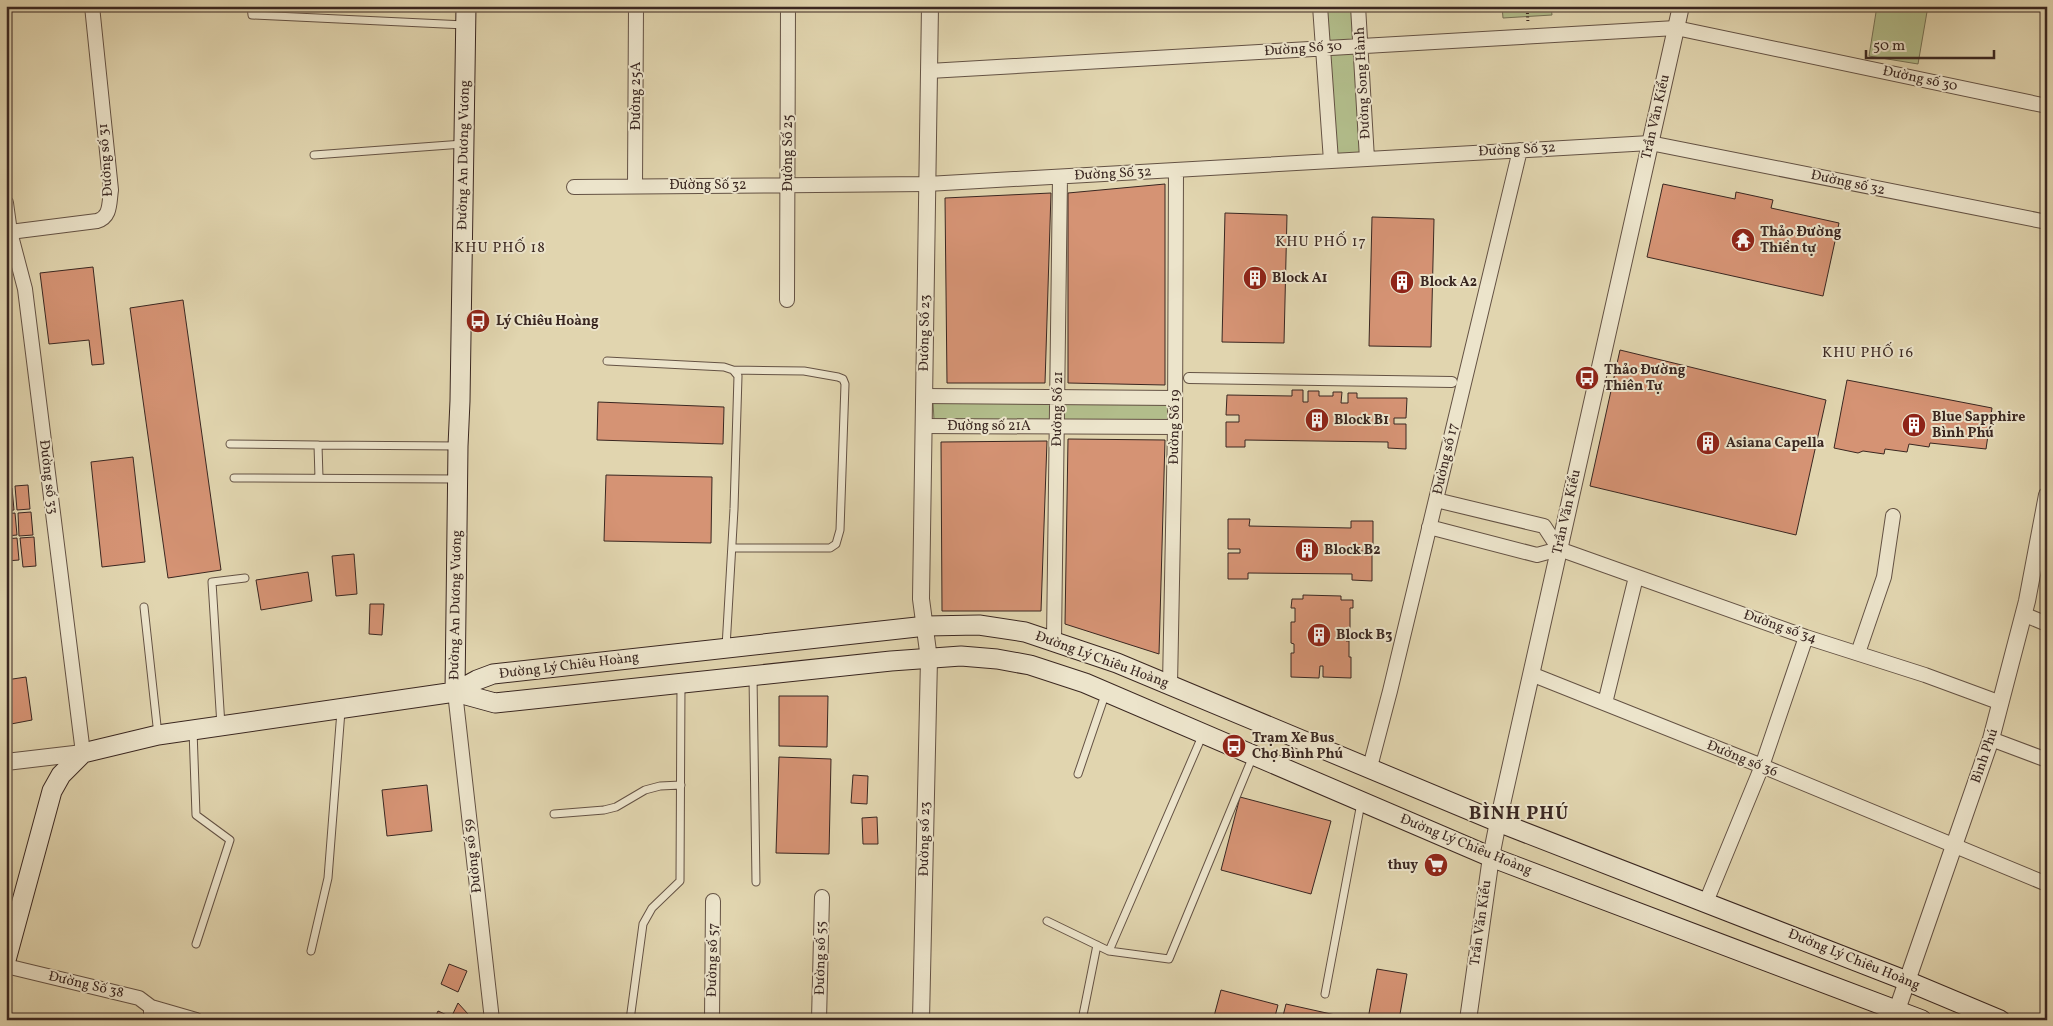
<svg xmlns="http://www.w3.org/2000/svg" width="2053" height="1026" font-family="Vollkorn,serif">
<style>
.green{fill:#b2bd8b;stroke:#767256}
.building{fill:#d59374;stroke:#3a2721}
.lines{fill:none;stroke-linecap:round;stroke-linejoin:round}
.service-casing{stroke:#645244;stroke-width:9}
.pedestrian-casing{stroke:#645244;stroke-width:12}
.minor-casing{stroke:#645244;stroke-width:16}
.tertiary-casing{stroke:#645244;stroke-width:18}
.secondary-casing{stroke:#3a2721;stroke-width:21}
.path{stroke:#3a2721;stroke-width:3;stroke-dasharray:1 2.5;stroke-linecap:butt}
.service{stroke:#ece4cb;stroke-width:7}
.pedestrian{stroke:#ece4cb;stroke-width:10}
.minor{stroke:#ece4cb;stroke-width:14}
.tertiary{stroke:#ece4cb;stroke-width:16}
.secondary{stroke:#ece4cb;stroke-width:19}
.labels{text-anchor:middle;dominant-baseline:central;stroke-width:4;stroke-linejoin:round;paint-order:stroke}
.street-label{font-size:14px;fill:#3a2721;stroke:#ece4cb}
.poi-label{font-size:14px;font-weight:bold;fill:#3a2721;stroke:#ece4cb;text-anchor:start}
.neighbourhood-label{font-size:15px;letter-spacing:1px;fill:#3a2721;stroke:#ece4cb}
.district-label{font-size:19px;font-weight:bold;letter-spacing:1px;fill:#3a2721;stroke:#ece4cb}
</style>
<rect width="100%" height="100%" fill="#e1d5af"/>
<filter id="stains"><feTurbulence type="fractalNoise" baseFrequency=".004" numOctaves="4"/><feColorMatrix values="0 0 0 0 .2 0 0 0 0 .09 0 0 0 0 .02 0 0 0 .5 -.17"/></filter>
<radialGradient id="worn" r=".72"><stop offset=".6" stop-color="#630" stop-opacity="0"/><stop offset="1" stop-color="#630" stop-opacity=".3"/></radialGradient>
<path class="green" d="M1327 6H1352L1354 40 1329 41Z
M1502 6H1551L1552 15 1503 18Z
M1877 6H1928L1918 64 1869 56Z
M1355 52 1360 154H1336L1330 53Z
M933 402 1052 403 1051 421 934 420Z
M1063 403 1170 404 1169 422 1064 421Z"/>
<path class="building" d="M1165 184V385L1068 383V193Z
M1663 184 1735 199 1736 192 1773 200 1771 208 1839 223 1823 296 1647 257Z
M1051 193 1045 383H947L945 198Z
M1225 213 1287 215 1284 343 1222 342Z
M1372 217 1434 219 1431 347 1369 346Z
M93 267 104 364 92 365 89 340 49 344 40 273Z
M183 300 221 570 168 578 130 308Z
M1620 350 1826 400 1796 535 1590 486Z
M1847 380 1992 408 1986 449 1930 443 1929 447 1909 444 1907 452 1885 449 1884 454 1863 451 1858 453 1834 448Z
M1292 390H1303V402H1308V391H1319V396H1333V392H1342L1341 403H1348V393H1357V398H1407L1406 418H1394V424H1406V449L1388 448V442L1245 440V447H1226V422H1239V415H1226L1227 395 1292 396Z
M598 402 724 407 723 444 597 440Z
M1068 439 1165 440 1159 654 1065 624Z
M1047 441 1041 611H942L941 442Z
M133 457 145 562 102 567 91 462Z
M606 475 712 477 711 543 604 541Z
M28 485 30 509 17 510 15 486Z
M12 488 14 510 6 511V489Z
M31 512 33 535 19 536 18 513Z
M15 513 17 535 6 536V514Z
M1228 519H1250L1249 526 1351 528V521H1373V551H1360V554H1372V581L1352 580V574L1248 573V579H1228V553H1240V549H1228Z
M34 537 36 566 23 567 20 538Z
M17 538 19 560 6 561V539Z
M354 554 357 594 336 596 332 556Z
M308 572 312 601 261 610 256 580Z
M1303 595 1341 596V600H1353V608H1350V629H1346V641H1349V657H1351V678L1323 677V666H1320L1319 678 1291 677V653H1294V644L1291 643V622H1295V608H1291L1292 599H1303Z
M370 604H384L382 635 369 634Z
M26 677 32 720 11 724 6 680Z
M779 696H828L827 747 779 746Z
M779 757 831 759 829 854 776 853Z
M853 775 868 776 867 804 851 803Z
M427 785 432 831 387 836 382 790Z
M1240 797 1331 821 1311 894 1221 870Z
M877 817 878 844H863L862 818Z
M449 964 467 971 458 992 441 984Z
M1377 969 1407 974 1399 1020 1368 1019Z
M1221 990 1278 1005 1274 1020H1213Z
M458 1003 468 1014V1020H450Z
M1286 1004 1358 1020H1282Z
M438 1011 449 1016 447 1020H434Z"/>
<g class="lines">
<g class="service-casing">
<path id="service" d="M251 6 252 15 465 25
M314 155 463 144
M607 361 724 367 733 370 738 376 734 509 726 647
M230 444 318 445 319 478
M318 445 457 446
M234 478 456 479
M732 548H830L836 544 840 530 845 384 843 379 838 377 804 371 733 370
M144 607 158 735
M753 676 756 882
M221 726 212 582 245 578
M193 730 196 815 230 840 196 944
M1078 774 1106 692
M554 814 604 810 616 807 645 790 660 786 681 785
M1047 921 1109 951 1169 959 1253 756
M311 951 328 878 341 711
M1109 951 1203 734
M1325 994 1361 803
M630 1020 643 924 652 908 680 881 681 684
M1082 1020 1097 945"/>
</g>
<g class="pedestrian-casing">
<path id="pedestrian" d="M1189 378 1452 382"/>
</g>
<g class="minor-casing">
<path id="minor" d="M1320 6 1331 161
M1358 6 1367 159
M929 71 1676 28 2047 106
M635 185 636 6
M574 187 927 184 1650 143 2047 222
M6 203 10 232 25 289 83 753
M10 232 97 221C111 217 109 203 111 190L92 6
M787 300 788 6
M924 396 1175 398
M923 426 1175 427
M1436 500 1544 526 1559 549
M1429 527 1537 555 1559 549 1806 637 1925 675 2001 703
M2023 614 2047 624
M1054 640 1060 177
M1858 653 1884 577 1893 516
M1531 674 1762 766 2047 884
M1170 685 1175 427 1176 170
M455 692 492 1020
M1605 703 1636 577
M1991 739 2047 760
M1370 767 1390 691 1520 150
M1706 902 1762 766 1806 637
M6 966 139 998 151 1007V1020
M151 1007 196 1020
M712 1020 713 901
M819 1020 822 897"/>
</g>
<g class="tertiary-casing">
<path id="tertiary" d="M6 762 83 753
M1897 1010 1991 739 2027 601 2047 495
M921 1020 929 659 921 599 930 6
M1468 1020 1491 857 1498 822 1681 6"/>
</g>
<g class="secondary-casing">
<path id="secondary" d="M455 692 495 703 891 661 961 656 997 659 1030 665 1085 683 1491 857 1922 1020
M455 692 458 446 460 401 466 6
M6 960 52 791 61 775 83 753 158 735 455 692 477 680 493 674 926 626 979 625 1025 632 1117 663 1498 822 1907 981 2000 1020"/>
</g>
<path class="path" d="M1527 6 1528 23"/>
<use href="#service" class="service"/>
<use href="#pedestrian" class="pedestrian"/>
<use href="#minor" class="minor"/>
<use href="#tertiary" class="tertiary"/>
<use href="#secondary" class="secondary"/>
</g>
<defs>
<g id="temple-disc" transform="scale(1.25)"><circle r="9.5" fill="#8f2418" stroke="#ece4cb"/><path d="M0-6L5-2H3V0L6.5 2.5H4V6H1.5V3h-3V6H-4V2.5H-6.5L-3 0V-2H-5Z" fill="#fff"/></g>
<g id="building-disc" transform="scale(1.25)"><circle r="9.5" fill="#8f2418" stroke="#ece4cb"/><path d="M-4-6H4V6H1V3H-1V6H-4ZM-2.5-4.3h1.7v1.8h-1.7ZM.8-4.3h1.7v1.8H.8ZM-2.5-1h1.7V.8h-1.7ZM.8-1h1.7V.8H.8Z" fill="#fff"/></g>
<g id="bus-disc" transform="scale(1.25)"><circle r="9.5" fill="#8f2418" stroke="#ece4cb"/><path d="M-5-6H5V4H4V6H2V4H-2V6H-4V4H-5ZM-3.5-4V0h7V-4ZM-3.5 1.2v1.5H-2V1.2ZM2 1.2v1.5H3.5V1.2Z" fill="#fff"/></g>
<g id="supermarket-disc" transform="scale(1.25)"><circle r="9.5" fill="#8f2418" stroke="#ece4cb"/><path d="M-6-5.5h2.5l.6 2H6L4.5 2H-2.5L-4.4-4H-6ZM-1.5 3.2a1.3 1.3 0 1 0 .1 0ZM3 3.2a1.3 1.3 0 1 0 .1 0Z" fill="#fff"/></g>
</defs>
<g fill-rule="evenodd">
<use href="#temple-disc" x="1743" y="240"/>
<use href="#building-disc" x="1255" y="278"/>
<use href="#building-disc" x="1402" y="282"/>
<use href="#bus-disc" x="478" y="321"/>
<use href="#bus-disc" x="1587" y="378"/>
<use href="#building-disc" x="1317" y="420"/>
<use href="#building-disc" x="1914" y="425"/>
<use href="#building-disc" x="1708" y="443"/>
<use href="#building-disc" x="1307" y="550"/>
<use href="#building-disc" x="1319" y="635"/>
<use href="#bus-disc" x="1234" y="746"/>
<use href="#supermarket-disc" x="1436" y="865"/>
</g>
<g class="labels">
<g class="street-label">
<text transform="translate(1303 49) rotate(-4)">Đường Số 30</text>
<text transform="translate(1920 79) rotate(12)">Đường số 30</text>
<text transform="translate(1363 83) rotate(-93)">Đường Song Hành</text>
<text transform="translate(636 96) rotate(-90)">Đường 25A</text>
<text transform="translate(1656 117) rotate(-77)">Trần Văn Kiểu</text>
<text transform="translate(1517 150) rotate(-3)">Đường Số 32</text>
<text transform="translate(788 153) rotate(-90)">Đường Số 25</text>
<text transform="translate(464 155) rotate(-89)">Đường An Dương Vương</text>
<text transform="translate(106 160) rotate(-94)">Đường số 31</text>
<text transform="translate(1113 174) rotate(-3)">Đường Số 32</text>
<text transform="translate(1848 183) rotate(12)">Đường số 32</text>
<text x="708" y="185">Đường Số 32</text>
<text transform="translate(925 333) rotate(-89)">Đường Số 23</text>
<text transform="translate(1058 409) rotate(-89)">Đường Số 21</text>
<text x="989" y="426">Đường số 21A</text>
<text transform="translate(1175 427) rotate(-89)">Đường Số 19</text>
<text transform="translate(1446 459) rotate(-77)">Đường số 17</text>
<text transform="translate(48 477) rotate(83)">Đường số 33</text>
<text transform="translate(1567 512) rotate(-77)">Trần Văn Kiểu</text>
<text transform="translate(456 605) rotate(-89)">Đường An Dương Vương</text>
<text transform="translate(1780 627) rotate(19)">Đường số 34</text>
<text transform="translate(1102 660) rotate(20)">Đường Lý Chiêu Hoàng</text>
<text transform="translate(569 666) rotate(-7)">Đường Lý Chiêu Hoàng</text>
<text transform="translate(1985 756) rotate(-71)">Bình Phú</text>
<text transform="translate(1742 759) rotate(22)">Đường số 36</text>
<text transform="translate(925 839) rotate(-89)">Đường số 23</text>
<text transform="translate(1466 845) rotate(22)">Đường Lý Chiêu Hoàng</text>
<text transform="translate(473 856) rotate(-97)">Đường số 59</text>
<text transform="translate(1481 923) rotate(-82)">Trần Văn Kiểu</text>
<text transform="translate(821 958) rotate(-89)">Đường số 55</text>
<text transform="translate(713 960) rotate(-89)">Đường số 57</text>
<text transform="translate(1854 960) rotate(22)">Đường Lý Chiêu Hoàng</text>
<text transform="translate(86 985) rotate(13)">Đường Số 38</text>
</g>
<g class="poi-label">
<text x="1760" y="232">Thảo Đường<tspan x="1760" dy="16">Thiền tự</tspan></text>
<text x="1272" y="278">Block A1</text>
<text x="1420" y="282">Block A2</text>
<text x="496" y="321">Lý Chiêu Hoàng</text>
<text x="1604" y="370">Thảo Đường<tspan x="1604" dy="16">Thiên Tự</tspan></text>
<text x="1932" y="417">Blue Sapphire<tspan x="1932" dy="16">Bình Phú</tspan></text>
<text x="1334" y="420">Block B1</text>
<text x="1726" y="443">Asiana Capella</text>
<text x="1324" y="550">Block B2</text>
<text x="1336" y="635">Block B3</text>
<text x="1252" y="738">Trạm Xe Bus<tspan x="1252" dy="16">Chợ Bình Phú</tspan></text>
<text x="1418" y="865" text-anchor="end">thuy</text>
</g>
<g class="neighbourhood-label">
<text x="1321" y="242">KHU PHỐ 17</text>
<text x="500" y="248">KHU PHỐ 18</text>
<text x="1868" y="353">KHU PHỐ 16</text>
</g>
<g class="district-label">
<text x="1519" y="814">BÌNH PHÚ</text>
</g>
</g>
<rect width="2053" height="1026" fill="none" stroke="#e1d5af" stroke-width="25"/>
<rect x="8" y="8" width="2038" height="1011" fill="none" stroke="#3a2721" stroke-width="2.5"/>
<rect x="12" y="12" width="2028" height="1001" fill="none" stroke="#3a2721"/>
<path d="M1866 50v8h128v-8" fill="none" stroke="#3a2721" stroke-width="2.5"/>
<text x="1873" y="50" font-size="15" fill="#3a2721" stroke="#ece4cb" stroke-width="4" paint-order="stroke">50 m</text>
<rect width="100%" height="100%" filter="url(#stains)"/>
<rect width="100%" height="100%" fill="url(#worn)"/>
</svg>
